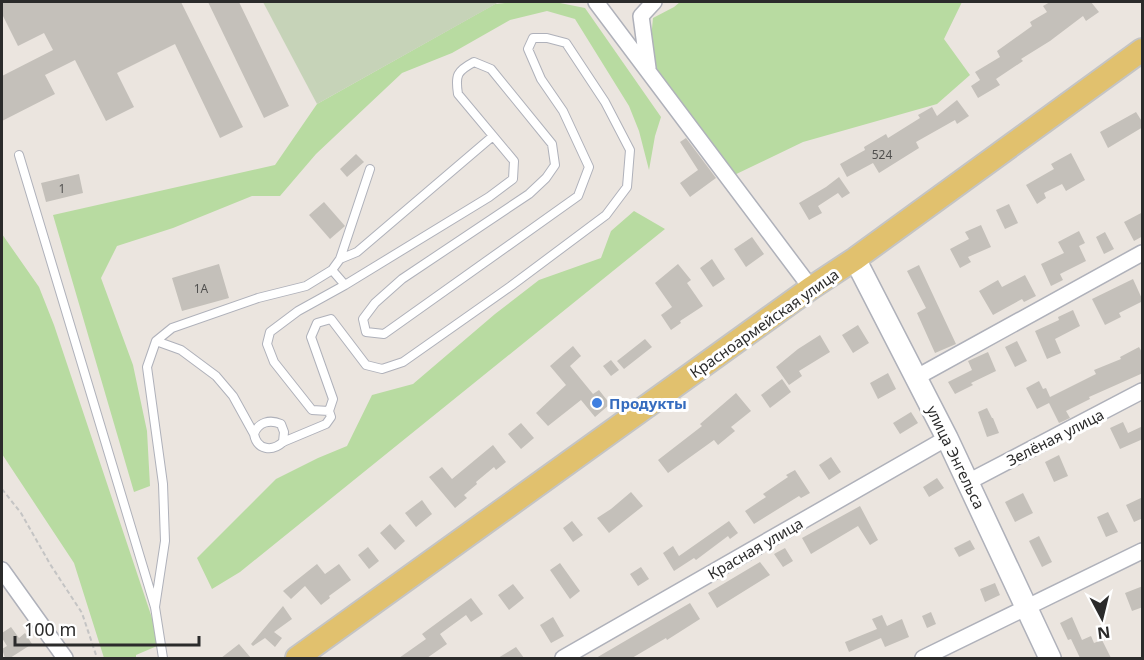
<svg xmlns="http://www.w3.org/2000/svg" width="1144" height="660" font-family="'Noto Sans',sans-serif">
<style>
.green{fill:#b8dba1}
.cemetery{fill:#c6d3b8}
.building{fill:#c4c0ba}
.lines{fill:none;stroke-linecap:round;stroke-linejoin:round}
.lane-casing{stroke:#afb1ba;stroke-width:10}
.street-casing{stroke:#afb1ba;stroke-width:18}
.secondary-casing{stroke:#afb1ba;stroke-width:24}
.primary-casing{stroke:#c4c4c4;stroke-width:26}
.path{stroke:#c4c4c4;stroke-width:2;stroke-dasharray:4.5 3;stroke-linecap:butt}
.lane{stroke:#fff;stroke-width:8}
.street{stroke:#fff;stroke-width:15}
.secondary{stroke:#fff;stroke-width:21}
.primary{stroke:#e1c16e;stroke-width:22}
.shop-dot{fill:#3f7fe0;stroke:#fff;stroke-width:2}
.labels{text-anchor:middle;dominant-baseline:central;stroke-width:6;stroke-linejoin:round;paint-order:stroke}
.number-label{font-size:12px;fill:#51504f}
.street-label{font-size:15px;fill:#2b2b2b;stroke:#fff}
.shop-label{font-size:15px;font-weight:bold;fill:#366cbe;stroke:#fff;text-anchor:start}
</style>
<rect width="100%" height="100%" fill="#ebe5df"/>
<path class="green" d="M516 2H555L585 8 661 117 655 136 649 170 639 131 629 106 575 19 547 11 510 20 452 53 402 73 316 154 280 196H252L173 228 117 246 101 278 133 365 147 431 150 486 134 492 53 215 275 165 317 104 495 4Z
M680 2H962L944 39 970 75 937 104 803 142 728 178 648 71 653 18 674 7Z
M634 211 665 229 240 572 212 589 197 558 276 479 318 458 347 446 372 395 413 384 495 314 539 280 601 258 611 231Z
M2 234 39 287 54 325 156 630 157 646 136 655V658H104L74 563 2 454Z"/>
<path class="cemetery" d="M263 2H499L317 104Z"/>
<path class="building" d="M2 2H181L243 127 220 138 175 44 117 73 134 107 106 121 75 60 45 75 55 94 2 121V76L53 50 44 33 18 46 2 14Z
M208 2H239L289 106 264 118Z
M1050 2H1091L1099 12 1086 21 1083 16 1050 41 1021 59 1023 61 996 79 1000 85 978 98 971 86 980 80 975 72 1000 57 997 51 1032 26 1030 22 1047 12 1043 6Z
M957 100 969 116 957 124 955 120 916 142 919 148 879 173 873 163 847 177 840 164 865 150 864 147 886 134 888 138 920 118 918 115 932 107 937 116Z
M1136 112 1143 123V127L1108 148 1100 132Z
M686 138 716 178 690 197 680 183 698 170 680 142Z
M1071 153 1085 180 1066 191 1062 184 1044 193 1046 198 1037 204 1026 185 1054 169 1051 164Z
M356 154 364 162 347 177 340 169Z
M79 174 83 193 46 202 41 183Z
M839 177 850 193 842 198 838 193 818 206 822 213 809 220 799 203 826 187Z
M324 202 345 226 330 239 309 215Z
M1009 204 1018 223 1005 229 996 210Z
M1143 212V236L1134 241 1124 222Z
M981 225 991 247 968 257 971 262 960 268 950 249 969 239 965 232Z
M1079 231 1085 243 1079 246 1086 261 1060 274 1063 280 1051 286 1041 264 1064 253 1058 242Z
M1105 232 1114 249 1104 254 1096 237Z
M752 237 764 254 746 267 734 249Z
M712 259 725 279 713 287 700 268Z
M219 264 229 298 182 311 172 278Z
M678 264 691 280 687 283 703 306 680 321 681 323 671 330 661 315 672 307 655 283Z
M919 265 956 344 935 353 917 313 926 308 907 271Z
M1025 275 1036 296 1024 302 1022 299 993 315 979 291 998 280 1002 287Z
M1133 279 1143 301 1119 313 1121 317 1105 325 1092 299Z
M1073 310 1080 326 1055 339 1061 353 1047 359 1035 331 1059 320 1058 317Z
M858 325 869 343 853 353 842 335Z
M820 335 830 352 799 371 802 376 789 385 776 367 798 349Z
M645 339 652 347 624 369 617 361Z
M1017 341 1027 361 1015 367 1005 347Z
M573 346 581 356 570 366 593 394 599 390 610 404 595 417 581 400 548 426 536 413 566 385 550 366Z
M1139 347 1143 354V373L1089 397 1090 399 1066 411 1070 418 1059 423 1049 403 1037 409 1026 388 1039 381 1043 389 1046 388 1050 397 1096 374 1094 370 1121 359 1120 357Z
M988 352 996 371 971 383 973 385 955 394 948 382 972 370 968 361Z
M611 360 619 370 611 376 603 366Z
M888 373 896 389 878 399 870 383Z
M782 379 791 392 770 408 761 395Z
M736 393 751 411 731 427 735 431 718 445 714 440 668 473 658 460 702 426 700 424Z
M987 408 992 418H993L999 433 987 437 978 412Z
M911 412 918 423 900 434 893 423Z
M1123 422 1128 433 1143 426V439L1120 449 1110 428Z
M521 423 534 438 521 449 508 434Z
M493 445 506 462 496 470 494 467 476 482 477 484 464 495 467 498 455 508 429 477 442 467 452 479Z
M1059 455 1068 476 1054 482 1045 462Z
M831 457 841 472 829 480 819 465Z
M795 470 810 493 801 498 799 496 754 524 745 511 766 497 763 494 788 477 786 475Z
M937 478 944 488 929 497 923 487Z
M631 492 643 506 609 533 597 518 611 509Z
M1023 493 1033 513 1015 522 1005 502Z
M1143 497V518L1134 522 1126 505Z
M422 500 432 514 416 527 405 513Z
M860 506 878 540 870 545 858 526 811 554 802 538Z
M1108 512 1118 532 1106 537 1097 517Z
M572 521 583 535 573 542 563 528Z
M729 521 738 533 730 539 728 536 696 560 694 558 674 571 663 553 673 546 679 556Z
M390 524 405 541 395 550 380 533Z
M1039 536 1052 562 1042 567 1029 541Z
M970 540 975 549 959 557 954 548Z
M368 547 379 561 369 569 358 555Z
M785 548 793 561 783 567 774 554Z
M760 562 770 575 717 608 708 593Z
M560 563 580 591 570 599 550 570Z
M317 564 325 574 339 564 351 580 329 596 330 598 321 605 305 586 291 599 283 591Z
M641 567 649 579 638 586 630 574Z
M995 583 1000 595 985 602 980 589Z
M513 584 524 598 509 610 498 595Z
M1143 586V607L1132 611 1125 593Z
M471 598 483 614 471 622 466 615 440 634 447 644 427 658H399L426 639 422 634Z
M690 603 700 619 667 640 666 638 632 658H596Z
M283 606 292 619 274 632 282 638 275 647 265 638 253 646 251 644Z
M931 612 936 624 927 628 922 616Z
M882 615 887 626 902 619 909 637 885 647 881 638 849 652 845 642 877 629 872 619Z
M553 617 564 636 551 643 540 625Z
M1072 617 1082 640 1091 636 1094 643 1102 640 1111 658H1080L1071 639 1068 640 1060 623Z
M11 627 19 638 25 633 32 644 10 658H5L2 649 7 646 2 638V633Z
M239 644 251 658H221Z
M516 647 524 658H498Z"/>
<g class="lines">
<g class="lane-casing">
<path id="lane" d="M19 155 155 607 163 658
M340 259 357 252 493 136
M332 270 345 285 298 311 270 332 267 344 274 362 312 410 329 411 333 399 311 337 317 323 331 319 366 365 382 369 403 362 511 286 606 215 627 187 630 150 605 102 566 43 547 38H533L528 49 541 79 563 111 589 167 578 196 384 334 366 332 363 319 375 303 402 279 529 194 546 178 555 165 552 144 491 69 474 62C457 71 455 75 458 94L514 161 513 179 489 197 345 285
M156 341 181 350 216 376 233 396 254 434C257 450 272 452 283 442L326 424 331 417 329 411
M254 434C258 422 270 419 281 424L284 432 283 442
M155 607 165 541 163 484 147 367 156 341 172 328 258 298 306 286 332 270 340 259 370 169"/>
</g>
<g class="street-casing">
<path id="street" d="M596 2 811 288
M648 68 641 16 654 2
M917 377 1142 253
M968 482 1142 391
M2 570 65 658
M563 658 947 438
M923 658 1142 551"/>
</g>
<g class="secondary-casing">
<path id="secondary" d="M855 259 947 438 1050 658"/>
</g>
<g class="primary-casing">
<path id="primary" d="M297 658 811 288 855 259 1142 50"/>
</g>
<path class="path" d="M2 489 21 513 50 564 82 613 97 658"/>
<use href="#lane" class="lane"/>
<use href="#street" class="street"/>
<use href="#secondary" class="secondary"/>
<use href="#primary" class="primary"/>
</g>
<circle class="shop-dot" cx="597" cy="403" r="6"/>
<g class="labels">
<g class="number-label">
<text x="882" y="154">524</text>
<text x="62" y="188">1</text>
<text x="201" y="288">1А</text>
</g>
<g class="street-label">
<text transform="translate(764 323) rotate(-35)">Красноармейская улица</text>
<text transform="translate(1055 437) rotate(-27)">Зелёная улица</text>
<text transform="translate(956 457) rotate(64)">улица Энгельса</text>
<text transform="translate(755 548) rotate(-30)">Красная улица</text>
</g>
<g class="shop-label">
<text x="609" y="403">Продукты</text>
</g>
</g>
<rect width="1144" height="660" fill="none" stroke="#2b2b2b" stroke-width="6"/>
<g transform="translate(1102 618) rotate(173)" stroke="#ffffff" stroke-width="4.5" paint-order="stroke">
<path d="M0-4.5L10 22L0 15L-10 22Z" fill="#2b2b2b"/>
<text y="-9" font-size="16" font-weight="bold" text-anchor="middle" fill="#2b2b2b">N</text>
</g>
<path d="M15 636v9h184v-9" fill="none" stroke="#2b2b2b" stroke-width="3"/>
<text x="24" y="636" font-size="18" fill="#2b2b2b" stroke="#ffffff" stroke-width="4.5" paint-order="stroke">100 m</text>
</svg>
